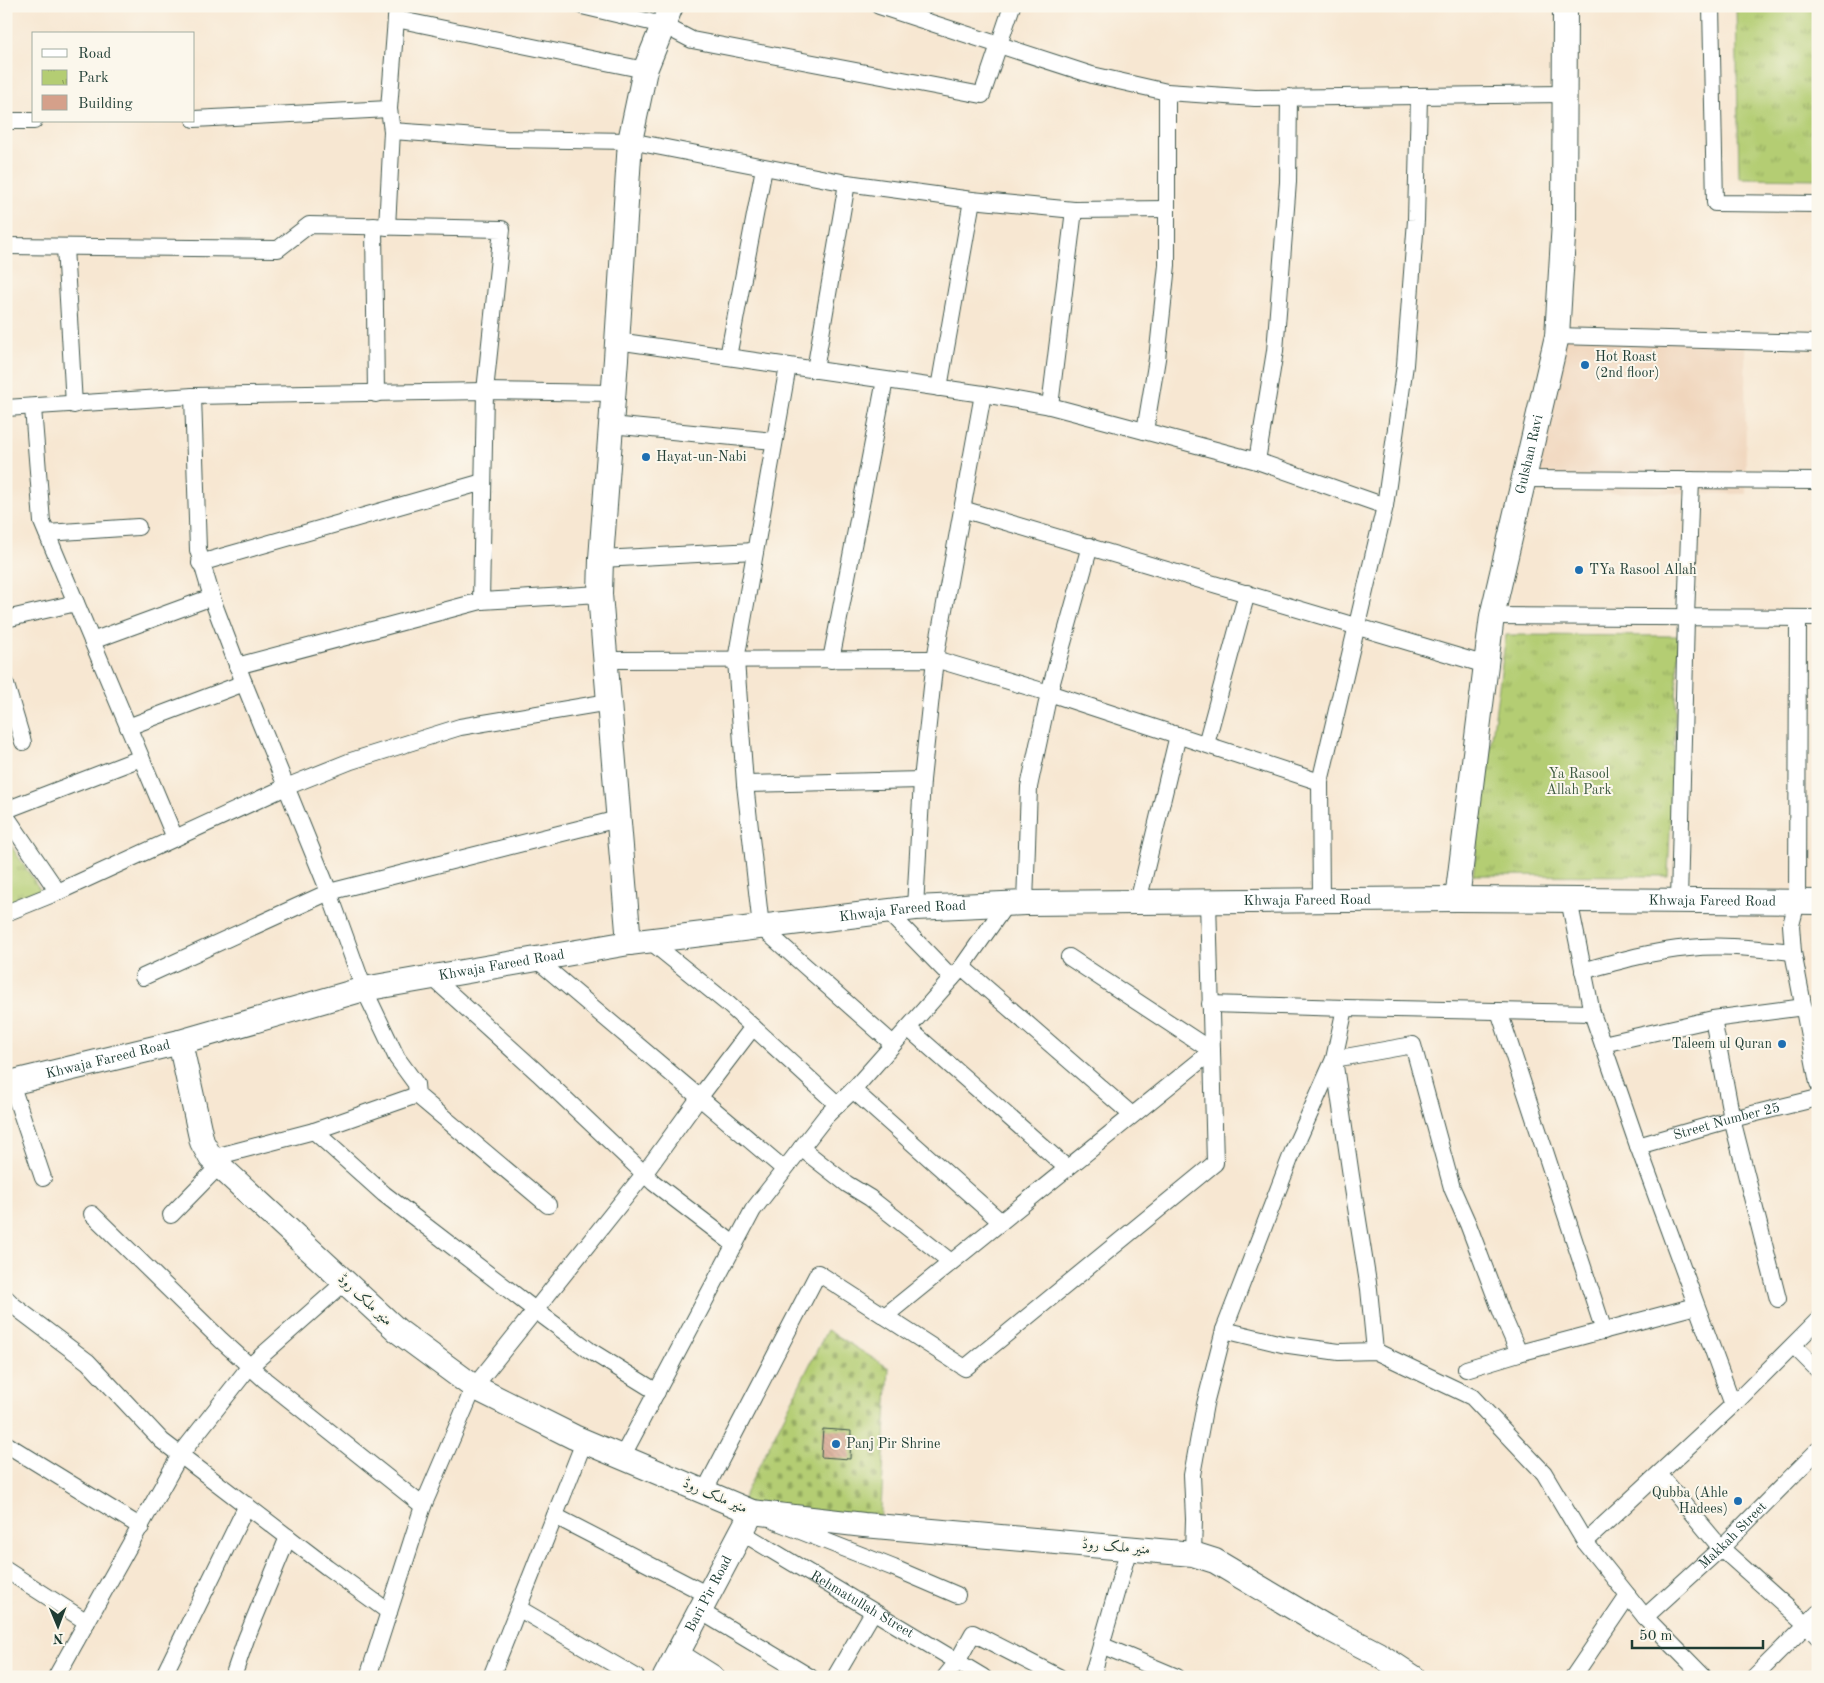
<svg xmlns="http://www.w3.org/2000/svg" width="1824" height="1683" font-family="'Old Standard TT',Amiri,serif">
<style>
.built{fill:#f0d5bc}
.cemetery{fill:url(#cemetery-stones);stroke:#6a8554}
.park{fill:url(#park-tufts);stroke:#6a8554}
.building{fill:url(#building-back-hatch)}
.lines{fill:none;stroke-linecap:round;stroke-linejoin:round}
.street-casing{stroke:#3f564c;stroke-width:18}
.secondary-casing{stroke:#3f564c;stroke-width:26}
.street{stroke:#fff;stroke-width:16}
.secondary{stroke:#fff;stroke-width:24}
.poi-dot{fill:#1f6fb2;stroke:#fbf7ec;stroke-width:2}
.labels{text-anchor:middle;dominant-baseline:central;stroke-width:4;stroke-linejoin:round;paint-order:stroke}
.poi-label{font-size:14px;fill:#1f3d34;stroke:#fbf7ec;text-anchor:start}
.street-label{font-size:14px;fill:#1f3d34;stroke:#fbf7ec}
.park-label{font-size:14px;fill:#3d5a41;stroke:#fbf7ec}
</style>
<defs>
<pattern id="cemetery-stones" width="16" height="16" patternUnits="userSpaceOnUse" patternTransform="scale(1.25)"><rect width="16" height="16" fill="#b4cd73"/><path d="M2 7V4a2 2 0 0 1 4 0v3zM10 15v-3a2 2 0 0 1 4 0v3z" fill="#92a85f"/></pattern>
<pattern id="park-tufts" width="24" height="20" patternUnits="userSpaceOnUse" patternTransform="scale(1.25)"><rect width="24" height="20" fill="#b4cd73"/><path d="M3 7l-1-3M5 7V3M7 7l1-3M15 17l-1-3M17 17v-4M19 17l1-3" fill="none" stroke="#92a85f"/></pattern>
<pattern id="building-back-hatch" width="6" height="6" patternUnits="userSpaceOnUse" patternTransform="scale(1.25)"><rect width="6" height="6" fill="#d5a08a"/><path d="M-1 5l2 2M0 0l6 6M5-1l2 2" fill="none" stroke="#ac8472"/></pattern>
</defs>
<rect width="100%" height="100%" fill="#fbf7ec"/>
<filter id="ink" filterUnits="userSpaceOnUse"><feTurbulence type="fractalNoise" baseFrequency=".02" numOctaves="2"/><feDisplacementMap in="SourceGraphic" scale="10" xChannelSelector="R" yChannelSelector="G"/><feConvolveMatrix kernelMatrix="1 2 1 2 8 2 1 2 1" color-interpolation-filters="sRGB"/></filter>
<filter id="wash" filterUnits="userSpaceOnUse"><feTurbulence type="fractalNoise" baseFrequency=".0096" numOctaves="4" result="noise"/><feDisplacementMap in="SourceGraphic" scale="20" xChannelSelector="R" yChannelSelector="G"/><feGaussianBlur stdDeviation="1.12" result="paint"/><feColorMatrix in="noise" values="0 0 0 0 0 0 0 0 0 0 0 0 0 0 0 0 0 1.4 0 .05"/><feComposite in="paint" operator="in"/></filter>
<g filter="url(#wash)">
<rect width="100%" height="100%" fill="#f7e7d2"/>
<path class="built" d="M1557 336 1745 341 1746 494 1519 492Z"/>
<path class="cemetery" d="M827 1330 889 1368 880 1526 739 1506Z"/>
<path class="park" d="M1736 6H1818V179L1739 178Z
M1506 635 1679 636 1668 876 1473 875Z
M6 838 41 891 6 905Z"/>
<g id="blocks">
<path class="building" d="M823 1429 851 1431 850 1459 821 1457Z"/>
</g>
</g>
<g filter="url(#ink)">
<use href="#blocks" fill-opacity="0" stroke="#3f564c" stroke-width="1"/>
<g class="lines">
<g class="street-casing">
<g id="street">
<path d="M582 6 663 25 692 40 982 95 1012 6"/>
<path d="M879 6 1092 75 1167 92 1255 98 1565 94"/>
<path d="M1711 6 1715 203 1818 204"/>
<path d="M396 19 645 70"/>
<path d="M194 119 389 109"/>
<path d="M6 121H34"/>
<path d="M392 131 506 139 630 141 847 183 972 200 1074 210 1166 209"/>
<path d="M374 226 376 394"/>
<path d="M387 227 392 131 389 109 397 6"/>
<path d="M6 246 278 249 309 225 502 229 485 391 481 601"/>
<path d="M65 247 74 405"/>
<path d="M1557 336 1818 343"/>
<path d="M617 341 983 394 1050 406 1257 461 1385 506"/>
<path d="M728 357 764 168"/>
<path d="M788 366 736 660 745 784 761 927 893 1044"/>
<path d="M815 370 847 183"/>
<path d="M939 388 972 200"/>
<path d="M193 396 198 550 214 604 244 683 329 892 364 989 397 1058 416 1084 417 1095 548 1205"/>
<path d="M1050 406 1074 210"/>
<path d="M6 408 193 396 485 391 614 393"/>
<path d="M33 408 42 522 175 838"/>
<path d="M611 425 774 441"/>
<path d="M1145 431 1157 359 1167 265V92"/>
<path d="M1257 461 1275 351 1288 182 1289 97"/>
<path d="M1524 479 1818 481"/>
<path d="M962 509 1486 665"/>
<path d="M47 533 138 527"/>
<path d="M601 559 755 551"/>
<path d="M200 563 483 482"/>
<path d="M1492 616 1818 618"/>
<path d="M1798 618 1797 902 1791 925 1793 952 1818 1083"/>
<path d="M6 619 76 603"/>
<path d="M92 641 212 597"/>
<path d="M605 660 935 659 1049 693 1320 782"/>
<path d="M831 660 885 380"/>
<path d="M237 666 481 601 600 594"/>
<path d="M6 685 23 742"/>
<path d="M128 727 244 683"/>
<path d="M1206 744 1247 593"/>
<path d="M745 784 922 780"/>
<path d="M6 810 141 758"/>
<path d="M6 816 58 892"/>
<path d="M1321 900 1320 782 1385 506 1405 365 1416 220 1419 96"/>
<path d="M1569 900 1592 1013 1638 1146 1733 1405"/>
<path d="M1679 901 1686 617 1691 480"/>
<path d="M1138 902 1178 735"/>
<path d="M1025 903 1029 787 1049 693 1090 546"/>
<path d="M915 908 922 780 935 659 983 394"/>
<path d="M888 912 952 978"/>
<path d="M6 913 58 892 286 787 351 761 460 727 609 702"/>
<path d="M650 941 728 1004 838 1105"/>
<path d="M537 960 784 1169"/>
<path d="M962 967 1132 1115"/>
<path d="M1583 971C1618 961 1653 951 1689 948 1724 944 1759 949 1793 952"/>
<path d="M143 977 329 892 618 819"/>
<path d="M432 977 538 1073 654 1183 735 1245"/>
<path d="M1210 1004 1345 1008 1592 1013"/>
<path d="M1499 1011 1604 1331"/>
<path d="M1713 1019 1732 1119 1778 1299"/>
<path d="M908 1028 1067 1168"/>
<path d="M1603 1044 1713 1019 1804 1007"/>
<path d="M11 1083 43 1178"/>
<path d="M853 1090 1001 1222"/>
<path d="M314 1131 384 1194 535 1310 589 1350 657 1392"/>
<path id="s1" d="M1638 1146 1732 1119 1818 1098"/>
<path d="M801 1148 847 1184 870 1198 951 1262"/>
<path d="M211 1158 314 1131 417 1095"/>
<path d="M92 1214 221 1340 265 1380 423 1506"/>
<path d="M171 1215 218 1167"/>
<path d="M6 1298 14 1306 88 1362 162 1441 327 1567 389 1612"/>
<path d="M885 1316 1212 1051 1069 957"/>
<path d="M1224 1330 1282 1344 1339 1352 1375 1351 1472 1397 1544 1473 1585 1542 1645 1617 1704 1677"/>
<path d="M1794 1346 1818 1370"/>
<path d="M1375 1351 1369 1289 1351 1176 1334 1059 1413 1045 1452 1188 1468 1224 1502 1314 1519 1353"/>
<path d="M1466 1369 1519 1353 1696 1306"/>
<path d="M6 1444 141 1527"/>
<path d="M622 1457 753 1210 826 1116 853 1090 962 967 1007 903"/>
<path d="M1659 1474 1721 1548 1807 1625 1818 1637"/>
<path d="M704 1492 818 1273 965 1368 1215 1163 1208 901"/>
<path d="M555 1516 708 1595"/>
<path d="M775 1521 894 1568 957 1595"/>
<path id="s2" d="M741 1532 983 1677"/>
<path d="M1585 1542 1733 1405 1818 1320"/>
<path d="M1193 1554 1194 1519 1192 1475 1205 1404 1224 1330 1293 1151 1334 1059 1345 1008"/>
<path d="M6 1570 87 1622"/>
<path d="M518 1608 636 1677"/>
<path d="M700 1611 810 1677"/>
<path id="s3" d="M1645 1617 1721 1548 1818 1450"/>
<path d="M1101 1645 1177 1677"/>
<path d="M56 1677 180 1455 250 1366 345 1282"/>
<path d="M163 1677 247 1505"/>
<path d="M233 1677 246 1639 288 1537"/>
<path d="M368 1677 423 1506 474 1387 644 1174 699 1098 753 1027"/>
<path d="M491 1677 584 1442"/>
<path d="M835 1677 873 1612"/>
<path d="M945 1677 957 1662 973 1633 1059 1677"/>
<path d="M1092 1677 1129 1548"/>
<path d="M1573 1677 1628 1596"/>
<path d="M1754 1677 1818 1613"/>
</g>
</g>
<g class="secondary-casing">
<g id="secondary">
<path id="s4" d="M1457 899 1492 616 1557 336 1564 222 1565 6"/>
<path d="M629 943 600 594 601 559 616 359 630 141 645 70 671 6"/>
<path d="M180 1042 202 1142 211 1158 398 1331 474 1387 574 1437 752 1512 864 1525 1193 1554 1215 1561 1326 1627 1378 1654 1413 1677"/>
<path id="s5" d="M6 1084 180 1042 364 989 629 943 915 908 1025 903 1457 899 1818 902"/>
<path d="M677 1655 712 1677"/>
<path id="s6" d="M665 1677 752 1512"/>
</g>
</g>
<use href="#street" class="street"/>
<use href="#secondary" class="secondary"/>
</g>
</g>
<g class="poi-dot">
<circle cx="1585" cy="365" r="5"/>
<circle cx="646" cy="457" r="5"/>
<circle cx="1579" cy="570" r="5"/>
<circle cx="1782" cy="1044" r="5"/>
<circle cx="836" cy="1444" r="5"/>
<circle cx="1738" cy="1501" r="5"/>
</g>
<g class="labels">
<g class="poi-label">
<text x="1595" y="357">Hot Roast<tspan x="1595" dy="16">(2nd floor)</tspan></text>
<text x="656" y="457">Hayat-un-Nabi</text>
<text x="1589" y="570">TYa Rasool Allah</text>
<text x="1772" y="1044" text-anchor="end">Taleem ul Quran</text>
<text x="846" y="1444">Panj Pir Shrine</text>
<text x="1728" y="1493" text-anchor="end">Qubba (Ahle<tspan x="1728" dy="16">Hadees)</tspan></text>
</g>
<g class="street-label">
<text stroke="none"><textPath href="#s4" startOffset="451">Gulshan Ravi</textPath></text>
<text stroke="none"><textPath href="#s5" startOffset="1320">Khwaja Fareed Road</textPath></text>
<text stroke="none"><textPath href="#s5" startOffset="1725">Khwaja Fareed Road</textPath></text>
<text stroke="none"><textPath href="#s5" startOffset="915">Khwaja Fareed Road</textPath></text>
<text stroke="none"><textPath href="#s5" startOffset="510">Khwaja Fareed Road</textPath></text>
<text stroke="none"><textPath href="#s5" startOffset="105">Khwaja Fareed Road</textPath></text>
<text stroke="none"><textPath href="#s1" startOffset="92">Street Number 25</textPath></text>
<text transform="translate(365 1300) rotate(43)">منیر ملک روڈ</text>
<text transform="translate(715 1496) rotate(23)">منیر ملک روڈ</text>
<text stroke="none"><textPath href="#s3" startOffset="120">Makkah Street</textPath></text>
<text transform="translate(1116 1547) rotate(5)">منیر ملک روڈ</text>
<text stroke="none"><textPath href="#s6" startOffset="94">Bari Pir Road</textPath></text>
<text stroke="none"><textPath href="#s2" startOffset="141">Rehmatullah Street</textPath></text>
</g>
<g class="park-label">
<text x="1579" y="774">Ya Rasool<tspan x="1579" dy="16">Allah Park</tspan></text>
</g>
</g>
<rect width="1824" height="1683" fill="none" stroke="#fbf7ec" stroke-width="25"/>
<rect x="32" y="32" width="162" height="90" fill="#fbf7ec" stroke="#a3ada2"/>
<rect x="42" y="49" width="25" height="8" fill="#ffffff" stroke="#a3ada2"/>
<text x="78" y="58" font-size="15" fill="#1f3d34">Road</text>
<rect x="42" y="70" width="25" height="15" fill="url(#park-tufts)" stroke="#a3ada2"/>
<text x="78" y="82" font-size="15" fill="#1f3d34">Park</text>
<rect x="42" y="95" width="25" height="15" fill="#d5a08a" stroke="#a3ada2"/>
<text x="78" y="108" font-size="15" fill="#1f3d34">Building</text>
<g transform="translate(58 1626) rotate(179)" stroke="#fbf7ec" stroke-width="4" paint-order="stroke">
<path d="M0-4L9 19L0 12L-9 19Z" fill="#1f3d34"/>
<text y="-8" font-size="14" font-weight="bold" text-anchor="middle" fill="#1f3d34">N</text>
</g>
<path d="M1632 1640v8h131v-8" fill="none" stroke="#1f3d34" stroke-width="2.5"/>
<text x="1639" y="1640" font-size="15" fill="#1f3d34" stroke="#fbf7ec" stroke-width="4" paint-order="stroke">50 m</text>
</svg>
